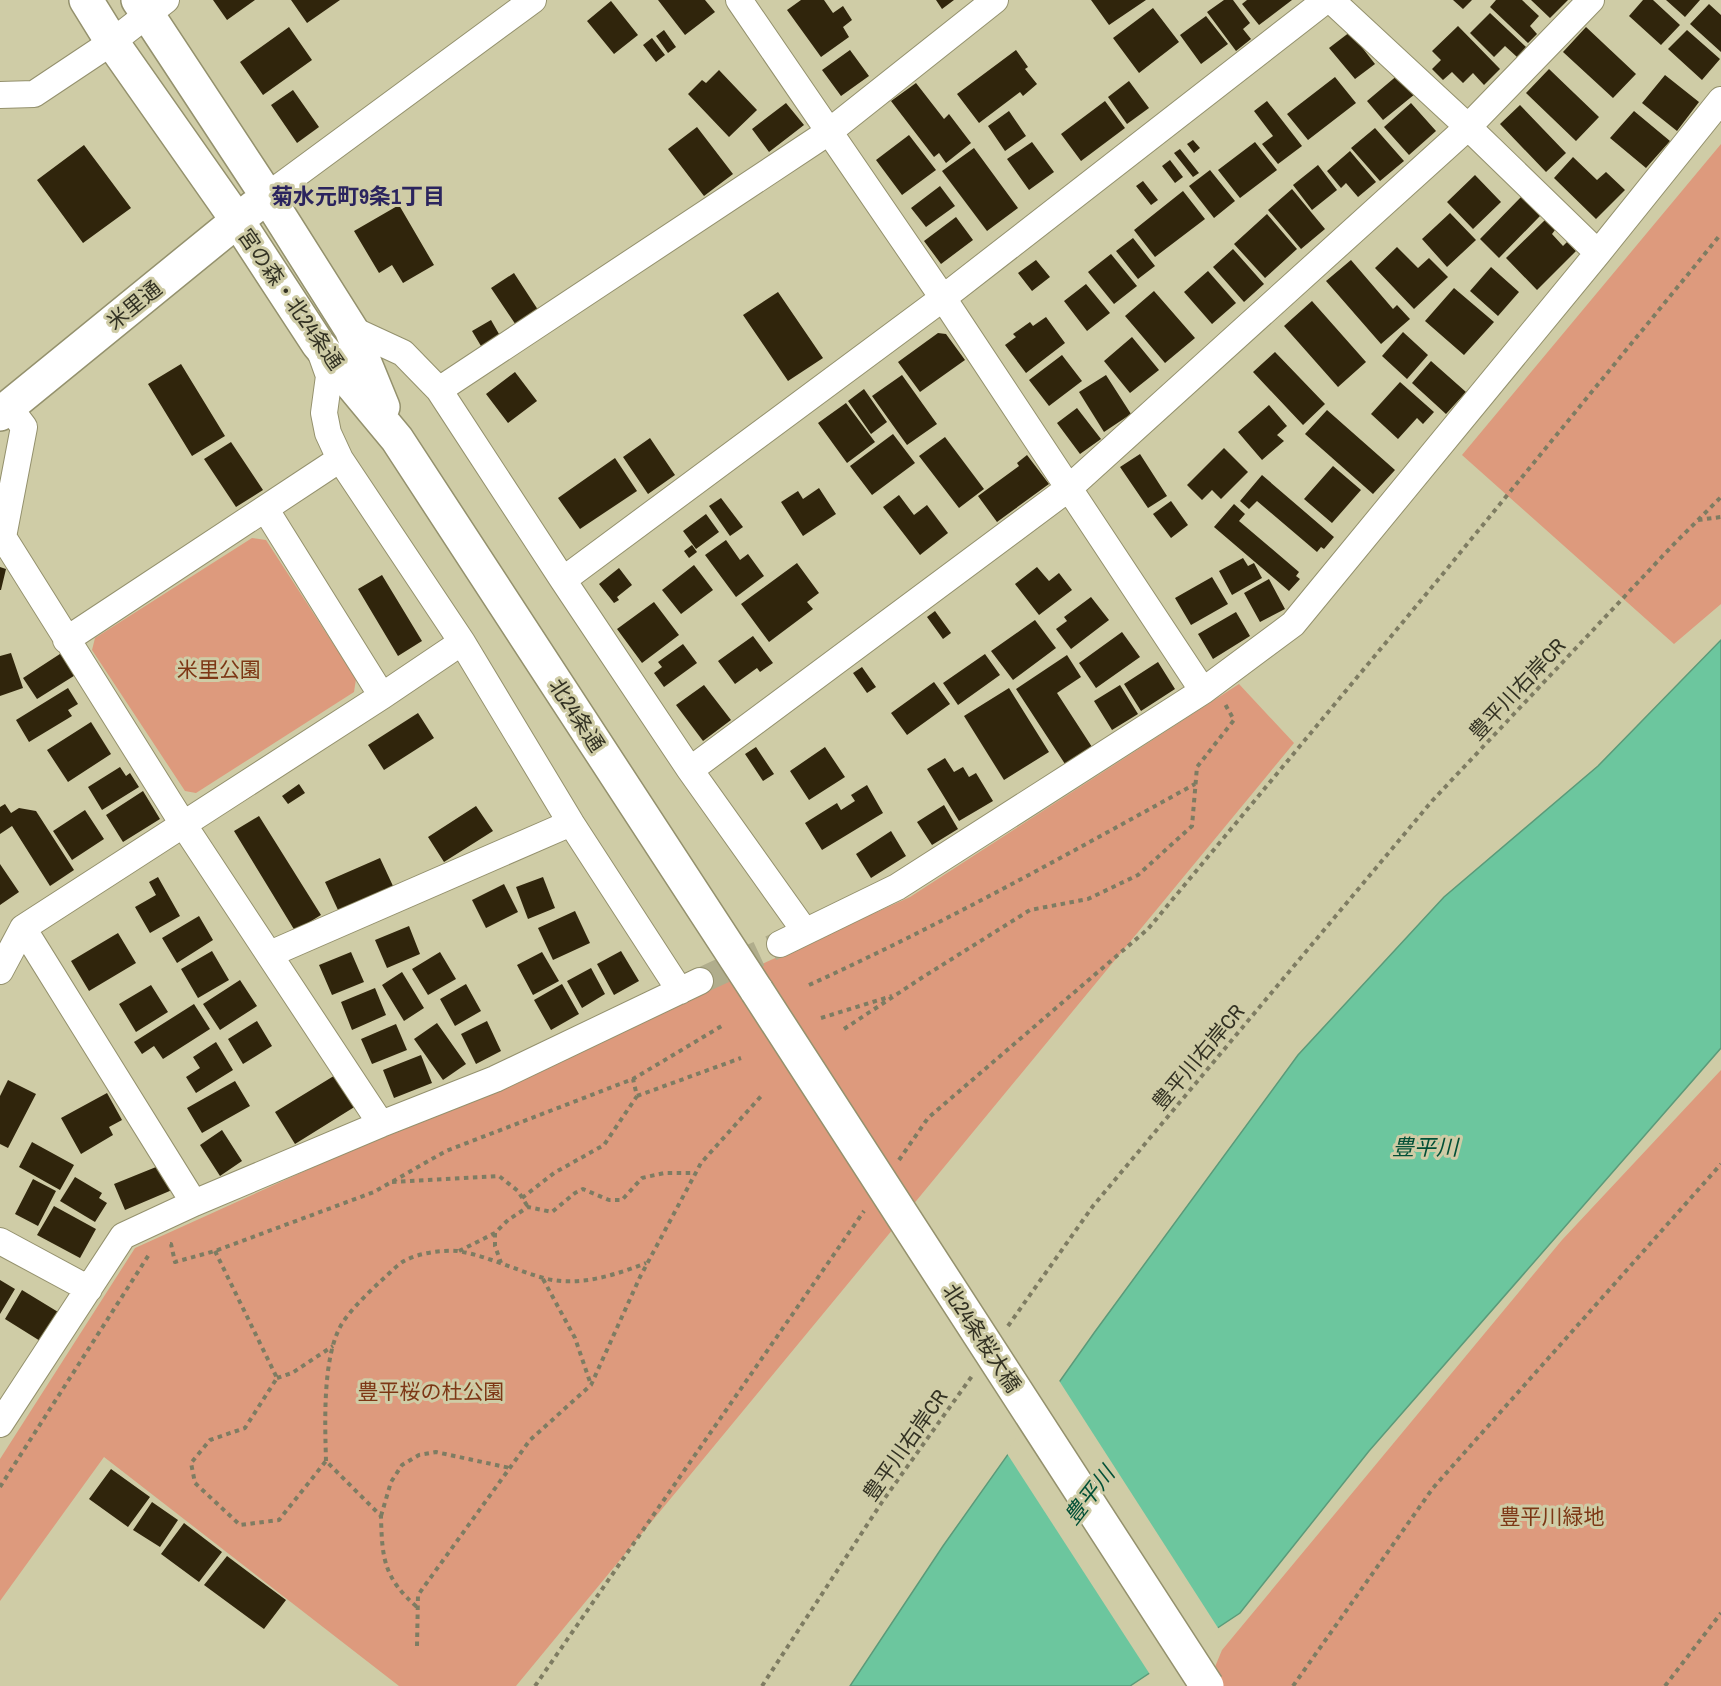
<svg xmlns="http://www.w3.org/2000/svg" width="1721" height="1686" font-family="'Archivo Narrow','Noto Sans JP',sans-serif">
<style>
.green{fill:#dd9a7d}
.water{fill:#6cc69e;stroke:#5b9a79;stroke-width:1.5}
.pier{fill:#cfcca6}
.building{fill:#30250c}
.lines{fill:none;stroke-linecap:round;stroke-linejoin:round}
.street-tunnel{stroke:#b0ad8c;stroke-width:26;stroke-dasharray:26 13;stroke-linecap:butt}
.street-casing{stroke:#94916d;stroke-width:28}
.secondary-casing{stroke:#94916d;stroke-width:36}
.path{stroke:#7e7c62;stroke-width:4;stroke-dasharray:4.5 4.5;stroke-linecap:butt}
.street{stroke:#fff;stroke-width:26}
.secondary{stroke:#fff;stroke-width:33}
.secondary-bridge-casing{stroke:#94916d;stroke-width:36;stroke-linecap:butt}
.secondary-bridge{stroke:#fff;stroke-width:33}
.labels{text-anchor:middle;dominant-baseline:central;stroke-width:6;stroke-linejoin:round;paint-order:stroke}
.street-label{font-size:21px;fill:#333223;stroke:#cfcca6}
.park-label{font-size:21px;fill:#7d3715;stroke:#cfcca6}
.neighbourhood-label{font-size:22px;font-weight:bold;fill:#2b245e;stroke:#cfcca6}
.water-label{font-size:22px;font-style:italic;fill:#025037;stroke:#cfcca6}
</style>
<rect width="100%" height="100%" fill="#cfcca6"/>
<path class="green" d="M1721 144V604L1674 644 1462 455Z
M252 538 266 540 356 679 354 692 196 793 185 791 92 650 95 638Z
M1239 684 1294 743 516 1686H399L104 1457 0 1601V1459L135 1248 910 897Z
M1721 1070V1686H1207L1222 1650 1562 1240Z"/>
<path class="water" d="M1721 640V1048L1369 1451 1240 1613 1130 1686H850L943 1546 1094 1333 1298 1055 1444 897 1598 766Z"/>
<path class="pier" d="M1058 1379 1220 1631 1151 1676 1006 1452Z"/>
<path class="building" d="M213 0H255L227 20Z
M291 0H340L307 23Z
M658 0H705L715 12 685 35Z
M801 0H824L833 13 843 6 852 20 843 27 849 37 821 57 787 10Z
M936 0H954L942 9Z
M1091 0H1146L1109 25Z
M1224 0H1233L1250 23 1243 29 1251 39 1236 51 1207 12Z
M1247 0H1292L1259 25 1242 4Z
M1453 0H1472L1463 9Z
M1496 0H1522L1539 16 1530 26 1537 34 1528 43 1490 7Z
M1531 0H1568L1550 18Z
M1643 0H1653L1680 25 1661 45 1629 16Z
M1666 0H1700L1685 17Z
M611 1 638 35 614 54 587 21Z
M1709 4 1721 15V52L1690 24Z
M1153 8 1179 42 1139 73 1113 38Z
M1490 13 1526 47 1517 57 1505 46 1494 57 1470 33Z
M1206 16 1228 44 1201 64 1180 35Z
M1458 26 1500 69 1484 85 1473 73 1463 83 1452 72 1443 80 1432 69 1441 60 1432 51Z
M289 27 312 60 263 95 240 62Z
M1586 27 1636 74 1613 98 1563 52Z
M664 30 676 47 668 53 656 36Z
M1687 30 1720 59 1702 80 1668 49Z
M1350 32 1375 64 1355 79 1329 48Z
M652 38 665 55 656 62 643 45Z
M850 50 869 76 841 96 822 70Z
M1016 50 1028 67 1025 69 1037 84 1023 96 1020 92 979 123 957 94Z
M1549 69 1599 117 1576 141 1526 93Z
M719 70 757 110 729 137 688 94 702 80 706 83Z
M1399 74 1415 94 1383 120 1367 101Z
M1665 75 1699 102 1677 131 1642 103Z
M1335 77 1356 103 1308 140 1287 114Z
M1129 81 1149 108 1127 124 1108 97Z
M916 83 944 119 949 114 971 143 946 163 939 153 934 157 891 101Z
M293 90 319 127 297 143 271 105Z
M1105 101 1125 128 1081 161 1061 134Z
M1267 101 1302 146 1278 164 1262 144 1273 136 1254 111Z
M786 103 804 125 769 152 752 129Z
M1411 103 1436 131 1409 155 1384 127Z
M1520 105 1566 153 1546 172 1500 124Z
M1009 111 1026 136 1005 151 988 126Z
M1634 111 1670 141 1646 168 1610 138Z
M697 127 733 174 704 196 668 149Z
M1375 128 1404 161 1380 181 1351 148Z
M909 135 936 170 902 195 876 160Z
M1193 140 1200 148 1194 153 1187 144Z
M1032 142 1054 172 1029 190 1007 159Z
M1255 142 1277 170 1240 198 1218 170Z
M84 145 131 208 83 243 37 180Z
M974 148 1018 208 987 231 942 171Z
M1180 149 1199 173 1193 177 1174 153Z
M1350 151 1376 182 1358 197 1346 183 1341 188 1327 171Z
M1573 157 1597 180 1606 172 1625 190 1596 219 1554 178Z
M1170 160 1183 177 1175 183 1162 166Z
M1318 165 1337 190 1312 210 1293 185Z
M1210 170 1235 201 1214 218 1189 186Z
M1475 175 1501 202 1473 229 1447 202Z
M1143 181 1158 200 1151 205 1136 186Z
M940 186 955 206 926 227 911 208Z
M1292 189 1325 229 1301 249 1268 210Z
M1183 191 1205 219 1155 257 1134 230Z
M1521 197 1540 216 1499 258 1480 239Z
M399 205 434 265 403 283 392 265 379 273 354 231Z
M1450 213 1476 240 1447 267 1422 239Z
M1267 214 1297 249 1265 278 1234 244Z
M956 217 973 240 941 264 924 241Z
M1545 220 1555 230 1552 234 1563 246 1567 242 1576 251 1537 290 1506 258Z
M1133 238 1155 266 1138 279 1116 251Z
M1397 247 1418 268 1429 258 1448 277 1414 309 1375 268Z
M1233 249 1264 284 1244 302 1213 267Z
M1111 254 1137 286 1114 304 1088 272Z
M1036 260 1050 277 1032 291 1018 273Z
M1351 260 1393 309 1397 305 1410 319 1381 344 1326 281Z
M1491 267 1519 292 1498 316 1470 291Z
M1208 271 1236 303 1212 324 1184 292Z
M514 273 542 316 520 331 491 288Z
M1086 284 1110 313 1087 331 1064 301Z
M1454 288 1494 322 1464 355 1425 321Z
M1154 291 1195 338 1165 363 1125 316Z
M778 292 823 358 788 381 743 315Z
M1312 301 1366 362 1338 387 1284 326Z
M1046 317 1065 343 1026 373 1005 345 1016 337 1013 334 1030 322 1033 326Z
M491 320 503 341 484 351 472 331Z
M1403 332 1428 355 1407 379 1382 356Z
M938 333 946 334 965 360 920 392 898 362Z
M1132 337 1159 370 1130 393 1104 361Z
M1275 352 1325 404 1303 425 1253 372Z
M1062 355 1082 381 1049 406 1029 380Z
M1431 361 1466 392 1446 414 1412 383Z
M181 364 225 436 192 456 148 384Z
M515 372 537 401 508 423 486 394Z
M902 375 937 424 907 445 872 396Z
M1106 375 1131 414 1104 432 1079 392Z
M1400 382 1434 412 1423 424 1417 418 1398 439 1371 414Z
M864 389 887 422 871 434 848 401Z
M846 403 875 442 847 463 818 423Z
M1269 405 1287 426 1277 435 1284 441 1262 460 1238 432Z
M1077 408 1101 439 1080 454 1057 423Z
M1327 410 1395 470 1373 494 1305 434Z
M893 434 915 463 872 495 850 466Z
M945 437 984 489 959 508 919 456Z
M650 438 675 475 648 494 623 457Z
M231 442 263 490 236 507 204 459Z
M1224 448 1248 472 1221 499 1212 490 1202 500 1187 485Z
M1140 454 1167 496 1148 508 1120 467Z
M1027 455 1049 484 997 522 978 496 1019 466 1017 463Z
M615 458 637 491 580 529 558 498Z
M1333 466 1361 490 1332 523 1304 499Z
M1262 475 1334 537 1324 549 1321 547 1317 552 1257 501 1249 509 1240 501Z
M819 488 836 514 803 536 781 502 798 491 803 499Z
M899 495 914 515 927 505 948 533 920 555 883 507Z
M721 498 743 527 730 536 709 506Z
M1171 501 1188 525 1171 538 1153 514Z
M1234 504 1245 514 1239 521 1299 572 1296 576 1300 579 1289 591 1214 527Z
M706 514 719 532 696 549 683 531Z
M726 540 740 560 748 554 764 576 736 597 705 555Z
M692 545 697 552 689 558 684 551Z
M1243 558 1248 566 1254 563 1262 578 1232 595 1219 571Z
M797 563 819 593 807 602 813 609 769 642 741 604Z
M694 565 713 590 681 614 662 590Z
M0 567 6 569 1 590H0Z
M1037 567 1049 581 1059 573 1072 590 1039 615 1015 584Z
M619 568 632 585 617 597 619 600 614 603 599 584Z
M382 575 422 641 398 656 358 589Z
M1212 577 1228 604 1191 625 1175 598Z
M1269 579 1285 609 1260 622 1244 593Z
M1091 597 1109 620 1071 649 1056 629 1067 621 1064 617Z
M654 602 679 635 642 663 617 629Z
M935 611 951 633 943 639 927 617Z
M1236 612 1250 636 1213 659 1198 634Z
M1035 620 1056 648 1013 680 991 651Z
M1122 632 1140 657 1096 688 1079 663Z
M753 636 773 663 760 672 757 668 735 684 718 661Z
M683 644 697 663 664 687 654 673 662 667 658 662Z
M63 652 77 674 37 699 23 678Z
M11 653 23 688 0 696V656Z
M985 654 1000 675 958 705 943 683Z
M1067 655 1081 677 1057 693 1092 747 1065 764 1016 689Z
M1158 662 1175 689 1141 711 1124 684Z
M862 667 876 687 867 693 853 673Z
M934 682 950 704 907 735 891 713Z
M704 685 731 720 703 741 676 705Z
M1120 685 1138 714 1112 730 1094 701Z
M68 688 78 704 68 710 72 716 29 742 16 720Z
M1009 688 1049 752 1004 780 964 716Z
M418 713 434 738 384 770 368 745Z
M91 722 111 754 68 782 47 750Z
M756 747 774 774 763 781 745 754Z
M825 747 845 777 809 800 790 771Z
M945 758 954 772 963 767 969 777 976 773 993 801 959 821 927 769Z
M120 767 126 776 130 773 139 787 102 810 88 787Z
M299 784 305 793 288 804 282 796Z
M867 785 883 813 822 850 805 823 837 803 841 810 855 801 851 795Z
M143 791 160 819 123 842 106 815Z
M5 804 11 813 19 808 36 811 74 870 50 886 12 826 0 834V807Z
M944 805 958 829 932 845 917 822Z
M476 806 493 831 444 862 428 837Z
M85 810 104 839 72 860 53 831Z
M259 816 321 915 295 931 234 831Z
M891 831 906 856 871 878 856 854Z
M380 858 393 886 338 910 325 882Z
M0 864 19 892 0 905Z
M158 877 180 916 150 933 135 907 156 895 149 882Z
M543 877 555 908 528 919 516 887Z
M504 884 518 912 486 928 472 900Z
M575 911 590 943 553 960 538 928Z
M199 916 213 940 177 963 162 938Z
M409 926 420 954 387 968 375 940Z
M118 933 136 963 89 991 71 961Z
M212 951 229 980 198 998 181 969Z
M621 951 639 981 614 995 597 964Z
M351 952 364 982 332 995 319 965Z
M440 952 456 979 428 995 412 969Z
M542 952 559 981 533 995 517 965Z
M591 968 605 994 582 1008 567 981Z
M402 972 424 1008 404 1021 382 985Z
M240 980 257 1006 220 1030 203 1004Z
M466 984 481 1011 455 1026 440 999Z
M562 984 579 1014 551 1030 534 1000Z
M151 985 168 1012 136 1032 119 1004Z
M375 988 386 1015 352 1030 341 1002Z
M194 1004 210 1029 163 1059 154 1046 142 1054 134 1042Z
M257 1021 272 1046 243 1064 228 1039Z
M487 1021 501 1051 476 1064 461 1034Z
M437 1023 466 1064 443 1080 414 1039Z
M396 1024 407 1050 372 1064 361 1039Z
M216 1042 233 1070 196 1093 186 1077 200 1068 193 1057Z
M421 1055 432 1083 394 1098 383 1070Z
M337 1074 356 1106 295 1144 275 1112Z
M8 1080 36 1094 8 1148 0 1144V1096Z
M235 1081 250 1106 202 1133 187 1108Z
M107 1093 122 1120 109 1127 113 1135 81 1154 61 1118Z
M222 1130 242 1161 220 1176 200 1145Z
M32 1142 74 1165 60 1190 19 1167Z
M161 1165 172 1190 125 1210 114 1184Z
M75 1177 102 1193 99 1198 107 1203 95 1222 60 1201Z
M33 1179 56 1191 38 1226 15 1214Z
M54 1206 96 1229 80 1258 37 1235Z
M0 1280 15 1289 0 1314Z
M22 1290 63 1315 45 1344 5 1319Z
M111 1469 150 1497 128 1527 89 1499Z
M152 1502 178 1520 160 1547 133 1530Z
M184 1523 222 1552 199 1582 161 1554Z
M227 1556 286 1600 264 1629 204 1585Z"/>
<g class="lines">
<path class="street-tunnel" d="M700 981 780 944"/>
<g class="street-casing">
<path id="street" d="M739 0 943 298 1203 691
M1331 0 1468 127 1598 253
M0 95 34 94 112 42 166 0
M267 196 533 0
M351 329 403 353 439 390 563 580 690 770 804 930
M319 348 329 376 324 413 328 433 340 459 462 642 571 823 680 991
M439 390 830 131 995 0
M9 407 24 427 3 537 183 824 381 1124
M266 510 382 696
M563 580 943 298 1326 0
M66 640 340 459
M690 770 1069 488 1468 127 1591 0
M23 928 194 1203
M780 944 897 887 1203 691 1293 624 1598 253 1721 100
M270 954 571 823
M0 971 23 928 382 696 462 642
M0 1241 89 1289
M0 1424 123 1236 194 1203 381 1124 495 1079 700 981"/>
</g>
<g class="secondary-casing">
<path id="secondary" d="M86 0 112 42 237 220 318 344 397 439 757 991
M138 0 267 196 351 329 383 407
M0 414 254 207"/>
</g>
<path class="path" d="M1698 520 1721 517
M809 985C941 925 1068 854 1195 784
M821 1018 892 996
M844 1029 923 977 1030 910 1088 899 1138 875 1192 826 1197 767 1234 720 1225 704
M637 1096 741 1058
M899 1160 928 1118 1148 929 1437 581 1721 234
M392 1182 499 1176 518 1191 528 1207
M522 1198 554 1173 604 1145 637 1096 633 1079
M495 1233V1246L501 1263
M170 1244H171L175 1262 215 1251 374 1192 446 1151 633 1079 725 1024
M215 1251 277 1378 245 1428 210 1440 191 1463 195 1483 240 1525 279 1520 326 1461 381 1516C382 1560 384 1578 418 1608
M459 1251 495 1233 508 1220 528 1207 552 1212 575 1193 583 1189 609 1200H622L642 1178 664 1173H695
M543 1279 575 1338 591 1385
M1008 1326 1093 1206 1432 801 1674 544 1721 497
M277 1378 292 1373 333 1346
M326 1461C325 1423 322 1354 343 1322 354 1306 369 1292 383 1279 390 1273 397 1265 404 1261 419 1253 440 1250 457 1251 485 1255 513 1269 540 1277 575 1288 613 1276 646 1263
M0 1487 150 1253
M381 1516 391 1482 402 1465 419 1455 436 1452 510 1468
M417 1646 418 1595 530 1440 591 1385 640 1277 701 1163 763 1094
M535 1686 864 1211
M762 1686 882 1502 972 1376
M1293 1686 1433 1488 1721 1164
M1665 1686 1721 1613"/>
<use href="#street" class="street"/>
<use href="#secondary" class="secondary"/>
<g class="secondary-bridge-casing">
<path id="secondary-bridge" d="M757 991 1207 1686"/>
</g>
<use href="#secondary-bridge" class="secondary-bridge"/>
</g>
<g class="labels">
<g class="street-label">
<text transform="translate(291 299) rotate(55)">宮の森・北24条通</text>
<text transform="translate(134 305) rotate(-39)">米里通</text>
<text transform="translate(1517 689) rotate(-47)">豊平川右岸CR</text>
<text transform="translate(577 715) rotate(57)">北24条通</text>
<text transform="translate(1198 1057) rotate(-50)">豊平川右岸CR</text>
<text transform="translate(982 1338) rotate(57)">北24条桜大橋</text>
<text transform="translate(905 1445) rotate(-55)">豊平川右岸CR</text>
</g>
<g class="park-label">
<text x="219" y="669">米里公園</text>
<text x="431" y="1391">豊平桜の杜公園</text>
<text x="1552" y="1516">豊平川緑地</text>
</g>
<g class="neighbourhood-label">
<text x="358" y="196">菊水元町9条1丁目</text>
</g>
<g class="water-label">
<text x="1425" y="1147">豊平川</text>
<text transform="translate(1089 1495) rotate(-52)">豊平川</text>
</g>
</g>
</svg>
